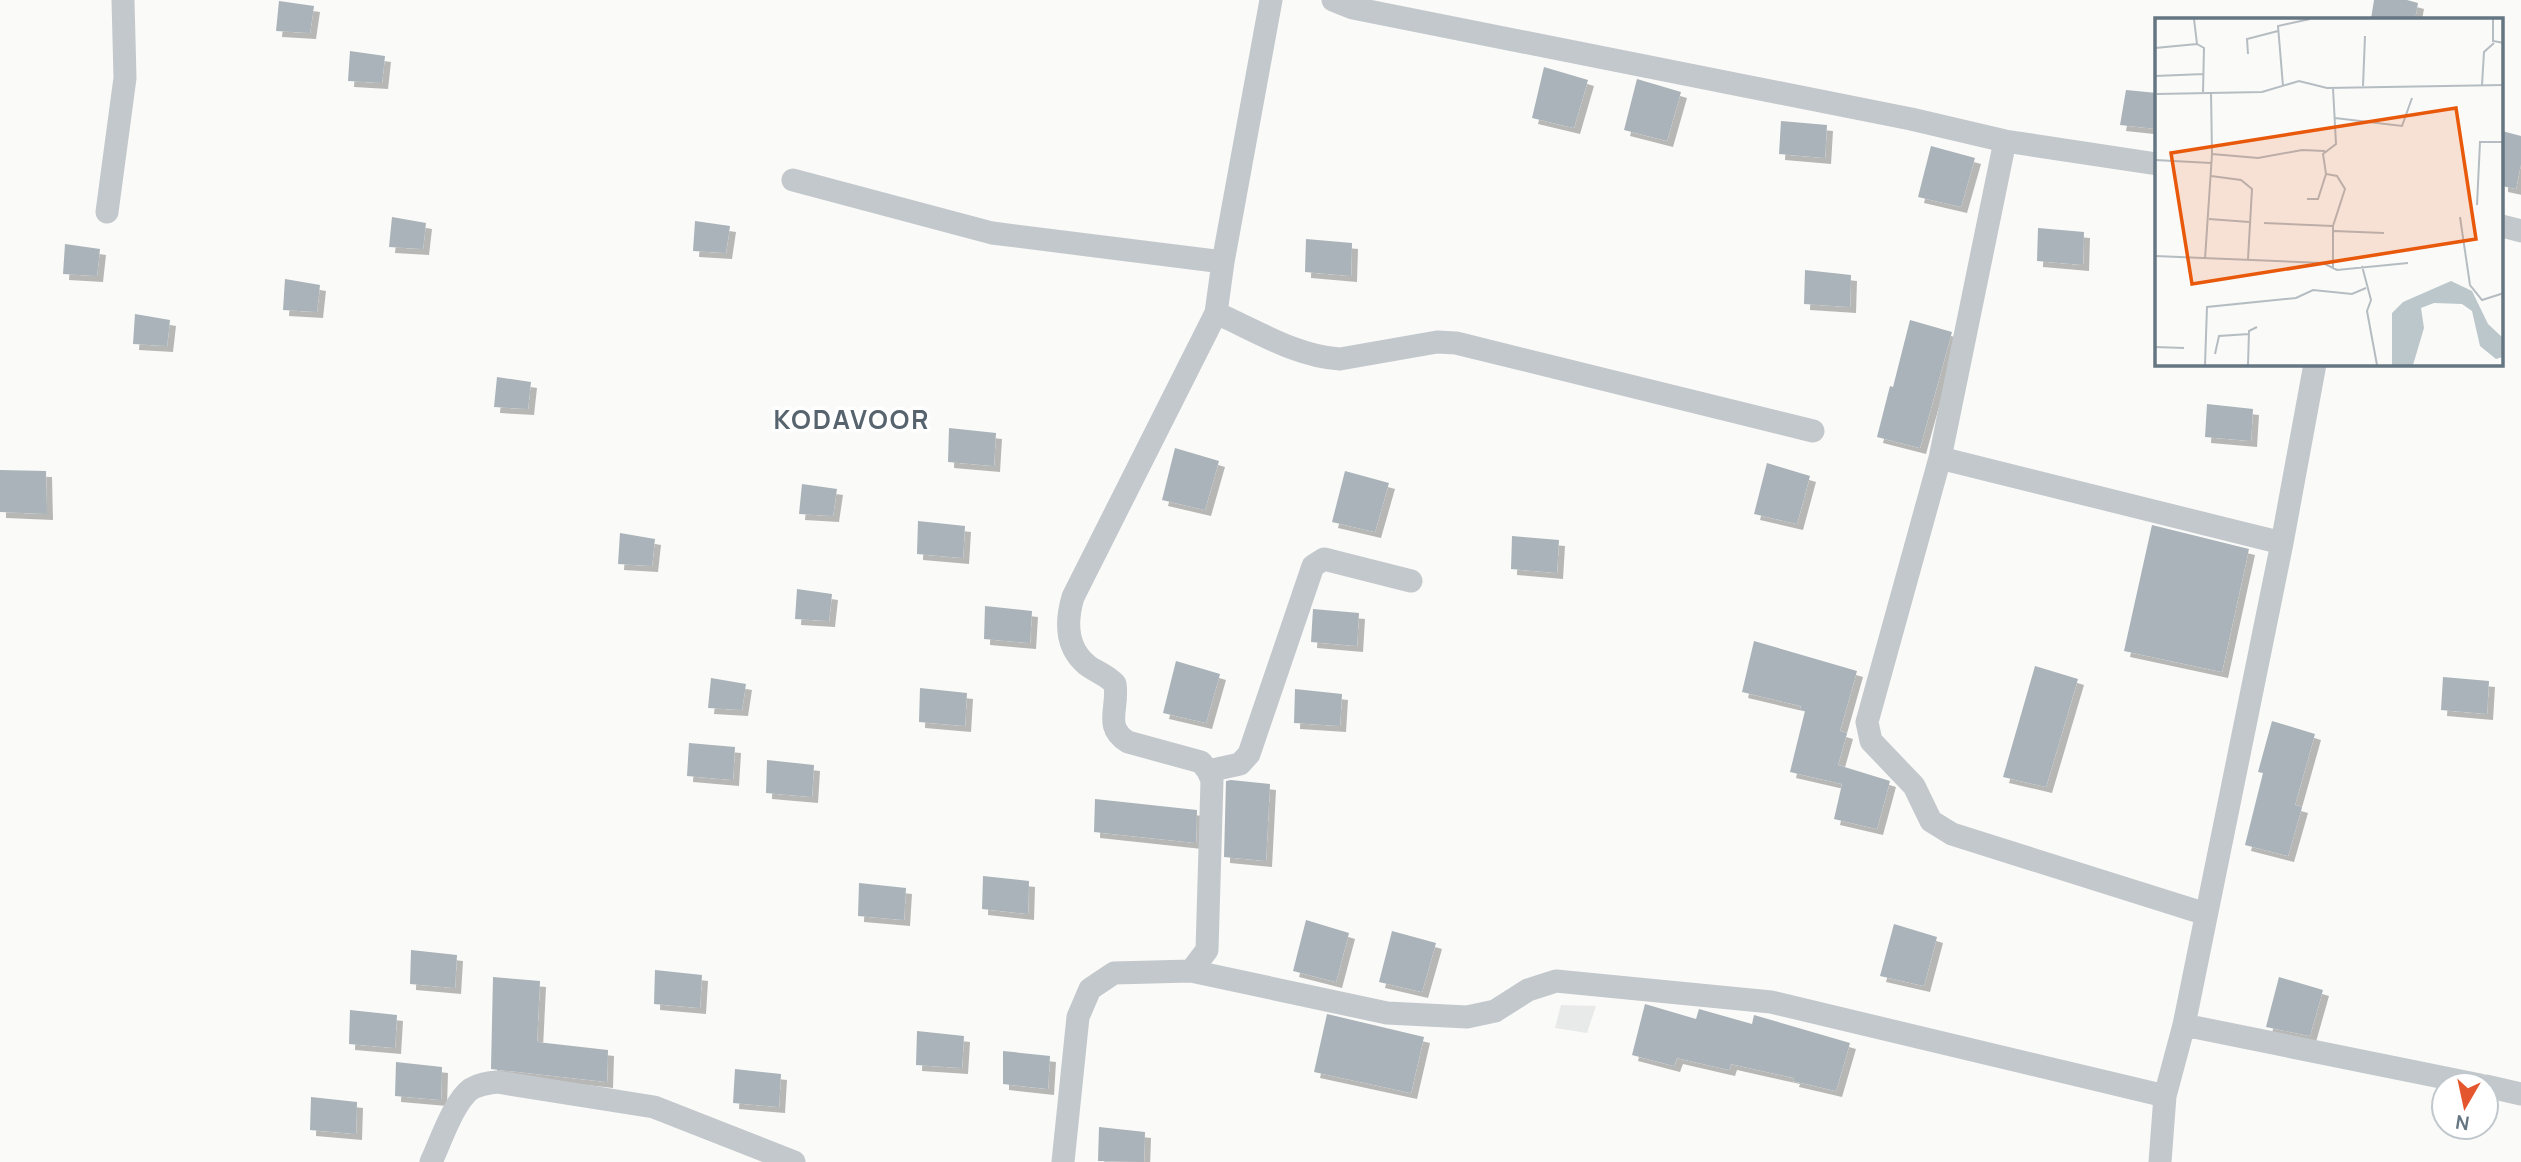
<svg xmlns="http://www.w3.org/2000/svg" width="2521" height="1162" font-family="Manrope,sans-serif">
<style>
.built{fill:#e8e9e9}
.building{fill:#aab3b9;filter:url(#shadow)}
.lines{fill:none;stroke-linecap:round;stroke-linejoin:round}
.street{stroke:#c3c8cc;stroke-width:23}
.labels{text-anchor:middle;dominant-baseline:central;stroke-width:7;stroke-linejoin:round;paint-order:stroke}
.district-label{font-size:26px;font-weight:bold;letter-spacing:2px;fill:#57646e;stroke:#fff}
.inset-road{fill:none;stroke:#b5bdc2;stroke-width:2}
.view{fill:#e8590c;fill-opacity:0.15;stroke:#e8590c;stroke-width:3.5}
.inset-edge{fill:none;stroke:#657683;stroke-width:3.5}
</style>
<defs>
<filter id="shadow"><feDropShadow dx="6" dy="6" stdDeviation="0" flood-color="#0004"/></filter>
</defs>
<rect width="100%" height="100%" fill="#fafaf8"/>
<path class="built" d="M1561 1005 1596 1006 1587 1033 1555 1028Z"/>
<path class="building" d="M2374 0H2407L2418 3 2415 19H2371Z
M279 1 314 6 310 33 276 31Z
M350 51 385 56 382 83 348 81Z
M1544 67 1588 80 1574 128 1532 118Z
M1637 79 1681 92 1667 141 1624 130Z
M2126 90 2157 93V129L2120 125Z
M1781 121 1827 125 1825 158 1779 154Z
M2502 131 2521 136V164L2516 189 2502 186Z
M1931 146 1975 158 1961 207 1918 197Z
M392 217 426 223 423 249 389 247Z
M695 221 730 226 726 253 693 251Z
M2038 228 2084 232 2083 265 2037 261Z
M1306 239 1352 243 1351 276 1305 272Z
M65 244 100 249 97 276 63 274Z
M1805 270 1851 275 1850 307 1804 304Z
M285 279 320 285 317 312 283 310Z
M135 314 170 320 167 346 133 344Z
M1910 320 1952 332 1920 448 1877 437 1890 386 1893 387Z
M497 377 531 382 528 409 494 407Z
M2207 404 2253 409 2251 441 2205 437Z
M949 428 996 433 994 466 948 462Z
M1175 448 1219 461 1205 510 1162 500Z
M1767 463 1810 476 1797 524 1754 514Z
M0 470 46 471 47 514 0 512Z
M1345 471 1389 483 1375 532 1332 522Z
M802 484 837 489 833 516 799 514Z
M918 521 965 526 963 558 917 554Z
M2152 525 2249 549 2222 672 2124 651Z
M620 533 655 539 652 566 618 564Z
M1512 536 1559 540 1557 573 1511 569Z
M797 589 832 594 829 621 795 619Z
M985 606 1032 611 1030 643 984 639Z
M1313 609 1359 613 1357 646 1311 642Z
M1754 641 1857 671 1840 731 1847 733 1838 765 1890 781 1877 829 1834 819 1842 784 1790 772 1805 711 1800 710 1801 706 1742 692Z
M1176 661 1220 674 1206 723 1163 713Z
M2035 666 2078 679 2046 787 2003 777Z
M2443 677 2489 681 2487 714 2441 710Z
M711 678 746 684 742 710 708 708Z
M920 688 967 693 965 726 919 722Z
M1295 689 1342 694 1340 726 1294 723Z
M2272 721 2315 734 2295 805 2302 807 2288 856 2245 845 2263 773 2258 772Z
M689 743 735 747 733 780 687 776Z
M767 760 814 765 812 797 766 793Z
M1231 780 1270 784 1266 861 1224 857 1226 781Z
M1095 799 1197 810 1196 843 1094 832Z
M983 876 1029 881 1028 914 982 909Z
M859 883 906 888 904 920 858 916Z
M1306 920 1349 933 1336 982 1293 971Z
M1894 924 1937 937 1924 986 1880 976Z
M1392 931 1436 943 1422 992 1379 982Z
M411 950 457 955 455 988 410 984Z
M655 970 702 975 700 1008 654 1004Z
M493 977 540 981 537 1042 608 1050 607 1082 491 1069Z
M2279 977 2323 990 2310 1036 2266 1027Z
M1645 1004 1696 1019 1699 1009 1752 1024 1754 1015 1850 1043 1836 1091 1793 1081 1794 1078 1731 1064 1729 1070 1677 1058 1674 1066 1632 1055Z
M350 1010 397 1015 395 1048 349 1044Z
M1327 1014 1424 1037 1411 1093 1314 1072Z
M917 1031 964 1036 962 1068 916 1065Z
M1003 1051 1050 1056 1048 1089 1003 1084Z
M396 1062 442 1067 441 1100 395 1096Z
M735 1069 781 1074 779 1107 733 1103Z
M311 1097 357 1102 356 1134 310 1130Z
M1099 1127 1145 1132 1144 1162 1098 1161Z"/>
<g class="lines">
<path class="street" d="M1333 0 1353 8 1911 119 2005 141 2157 164
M2005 141 1940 458 1867 722 1871 741 1914 786 1931 821 1952 834 2206 914
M793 180 992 233 1223 262
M107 212 125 78 123 0
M2502 226 2521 231
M1216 313C1255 330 1297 357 1340 359L1437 342 1456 343 1813 431
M1940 458 2282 543
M1208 771 1240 764 1249 754 1313 566 1324 559 1411 581
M1191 971 1387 1013 1467 1017 1495 1011 1528 990 1556 981 1771 1002 2165 1096
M2184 1025 2480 1085
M2486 1086 2521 1094
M431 1162C440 1143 454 1101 471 1089 479 1084 488 1083 497 1082L654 1107 794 1162
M1063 1162 1078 1017 1090 989 1114 973 1191 971 1207 950 1212 780 1208 771 1201 762 1128 742C1103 727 1119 708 1115 684 1107 675 1096 672 1087 665 1065 647 1066 621 1073 597L1216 313 1223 262 1271 0
M2160 1162 2165 1096 2184 1025 2282 543 2315 364"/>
</g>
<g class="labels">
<g class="district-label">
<text x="852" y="419">KODAVOOR</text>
</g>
</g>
<g transform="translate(2155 18)">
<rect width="348" height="348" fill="#fafaf8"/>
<path d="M296 263 317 273 333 306 348 320V339L341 341 325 328 317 293 307 286 279 285 266 290 269 310 258 347H237V295L248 284Z" fill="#bbc7cb"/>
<path class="inset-road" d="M39 1 42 26 49 30 48 74M338 1V23L349 25M0 17V117M0 30 42 26M93 36 92 21 123 13M0 58 49 56M327 67 329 34 339 25M128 68 123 8 155 1M208 68 210 18M2 76 107 74 144 63 172 70 349 67M180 100 247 108 257 80M57 136 103 140 147 132 170 133M0 142 56 145M56 158 86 162 97 171 93 241M152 181H163L171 156M322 187 325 124H349M305 199 315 267 327 282 349 275M54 201 94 204M109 205 178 208M179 213 229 215M0 238 168 245 182 252 253 245M50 241 57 136 56 74M207 248 216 282 212 293 222 347M178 251V208L190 171 182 158 171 156 168 136 181 126 178 70M0 329 29 330M60 336 64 318 94 316M50 347 52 289 141 280 158 272 197 276 211 270M93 347 94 313 102 309"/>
<path class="view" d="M301 90 321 221 37 266 16 135Z"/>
<rect width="348" height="348" class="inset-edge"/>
</g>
<g transform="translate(2465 1106) rotate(189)"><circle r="33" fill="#ffffff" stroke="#c1c8cd" stroke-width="2"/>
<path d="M0-5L12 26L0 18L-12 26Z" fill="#e4572e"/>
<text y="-10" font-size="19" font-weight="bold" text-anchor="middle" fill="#657683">N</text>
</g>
</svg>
